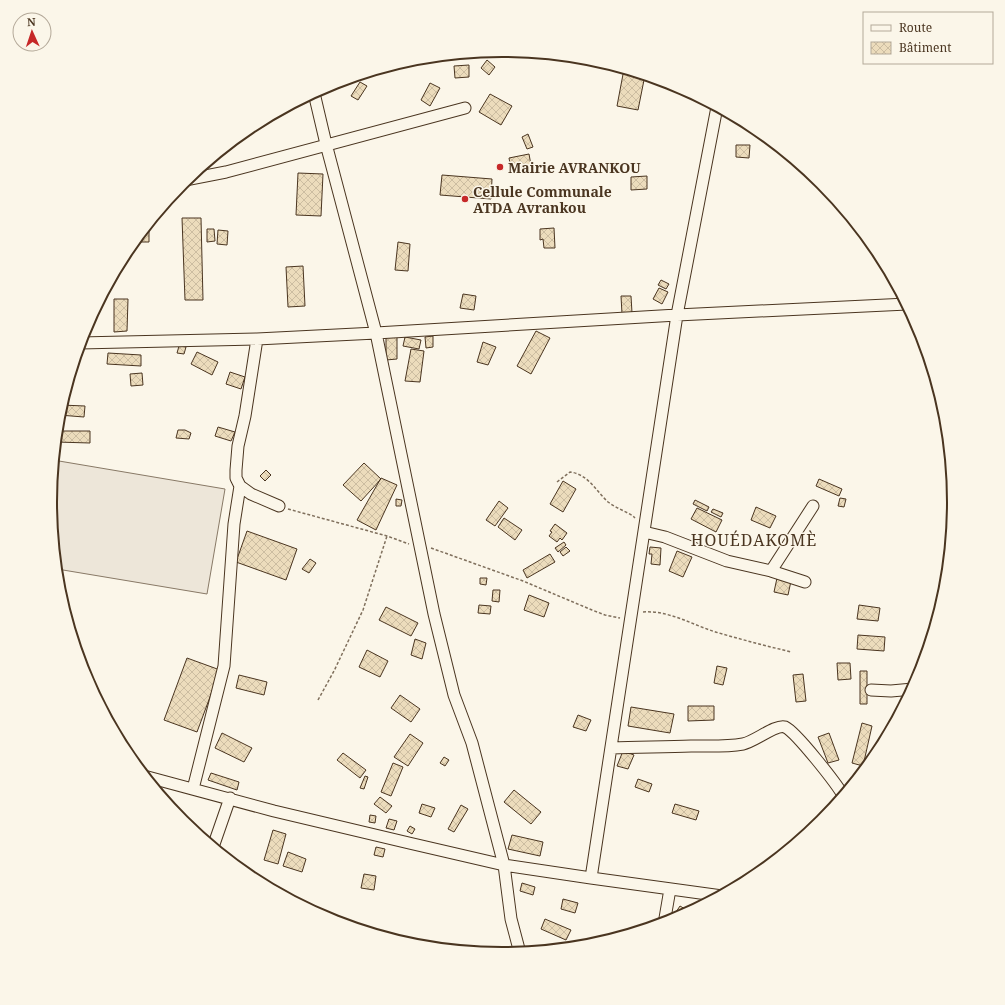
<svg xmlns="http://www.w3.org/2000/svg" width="1005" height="1005" font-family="'Noto Serif',serif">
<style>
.pitch{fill:#ede6d9;stroke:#887966}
.building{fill:url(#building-cross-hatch);stroke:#4a3520}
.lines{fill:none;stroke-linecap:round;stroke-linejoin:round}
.minor-casing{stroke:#4a3520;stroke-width:13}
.path{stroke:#7f6f5c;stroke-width:1.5;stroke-dasharray:3 2;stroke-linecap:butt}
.minor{stroke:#fbf6e9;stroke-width:11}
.poi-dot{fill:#c62828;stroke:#fbf6e9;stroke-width:1.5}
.labels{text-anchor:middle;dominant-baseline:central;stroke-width:3;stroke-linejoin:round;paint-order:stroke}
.poi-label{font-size:14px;font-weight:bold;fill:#4a3520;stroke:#fbf6e9;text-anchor:start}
.quarter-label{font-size:16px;letter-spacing:1px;fill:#4a3520;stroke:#fbf6e9}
.rim{fill:none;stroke:#4a3520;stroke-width:2}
</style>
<defs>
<pattern id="building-cross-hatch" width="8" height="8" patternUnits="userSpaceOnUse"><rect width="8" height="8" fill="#ecdcbc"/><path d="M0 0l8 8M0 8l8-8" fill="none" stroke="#ccbda1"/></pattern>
</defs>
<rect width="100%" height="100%" fill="#fbf6e9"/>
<path class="pitch" d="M59 461 225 489 207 594 57 569 51 510Z"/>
<path class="building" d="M487 60 495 67 489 75 481 68Z
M469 65V77L455 78 454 66Z
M624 69 645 75 638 110 617 106Z
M360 82 367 86 358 100 351 96Z
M430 83 440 88 430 106 421 100Z
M490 94 512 106 501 125 479 112Z
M528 134 533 147 527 149 522 137Z
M736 145H750L749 158 736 157Z
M529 154 531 165 511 169 509 158Z
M298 173 323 174 321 216 296 215Z
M442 175 492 179 491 199 440 195Z
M647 176V189L631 190V177Z
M182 218H201L203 300H185Z
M149 223V242H134Z
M554 228 555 248H544L543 239 540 240V229Z
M207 229H214L215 241 207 242Z
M218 230 228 231 227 245 217 244Z
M398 242 410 244 408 271 395 270Z
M303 266 305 306 288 307 286 267Z
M661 280 669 284 666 289 658 285Z
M659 288 668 292 662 304 653 299Z
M105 290V301H100Z
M463 294 476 296 474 310 460 308Z
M621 296H631L632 313 622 314Z
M114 299H128L127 331 114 332Z
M87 325 89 326V333H84Z
M536 331 550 338 531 374 517 366Z
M433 336V347L426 348 425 337Z
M386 337H397V359L386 360Z
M405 337 421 340 419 349 403 346Z
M483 342 496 347 488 365 477 362Z
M179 346 186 347 184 354 177 353Z
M411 349 424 351 420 382 405 381Z
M197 352 218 362 212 375 191 364Z
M108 353 141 355V366L107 364Z
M230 372 245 377 241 389 226 384Z
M142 373 143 385 131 386 130 374Z
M61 405 85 406 84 417 59 415Z
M218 427 235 432 231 441 215 436Z
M178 430H185L191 433 189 439 176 438Z
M57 431H90V443L56 442Z
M364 463 381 479 361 501 343 485Z
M266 470 271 475 265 481 260 476Z
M381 478 397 485 376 530 357 520Z
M819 479 842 489 839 496 816 486Z
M563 481 576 489 563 512 550 504Z
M840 498 846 499 844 507 838 506Z
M396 499 402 500 401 506H396Z
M695 500 709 507 707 511 693 504Z
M499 501 508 508 495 526 486 520Z
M756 507 776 516 770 528 751 520Z
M697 508 722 520 716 532 691 519Z
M713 509 723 513 721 517 711 512Z
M504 518 522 530 515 540 498 527Z
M555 524 567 533 562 540 560 538 557 542 549 536 552 532 550 531Z
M247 531 297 549 286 580 236 562Z
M564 542 566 545 558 552 555 548Z
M566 547 570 551 563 556 560 552Z
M650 547 661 548 660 565 651 564 652 554H649Z
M677 551 692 557 683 577 669 571Z
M550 554 555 562 527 578 523 570Z
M310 559 316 563 309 573 302 569Z
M480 578H487L486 585 480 584Z
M777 578 791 581 788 595 774 592Z
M493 590H500L499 602 492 601Z
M529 595 549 603 544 617 524 610Z
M479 605 491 606 490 614 478 613Z
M859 605 880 608 878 621 857 619Z
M386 607 418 623 411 636 379 620Z
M858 635 885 637 884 651 857 649Z
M415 639 426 643 422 659 411 655Z
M367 650 388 661 380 677 359 667Z
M187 658 220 670 197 732 164 720Z
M837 663H850L851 679 838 680Z
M717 666 727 668 723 685 714 683Z
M860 671H867V704H860Z
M803 674 806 701 796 702 793 675Z
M239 675 267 682 264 695 236 688Z
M400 695 420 709 411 722 391 708Z
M688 706H714V720L688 721Z
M631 707 674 714 670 733 628 726Z
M578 715 591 720 586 731 573 727Z
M862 723 872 726 863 766 852 763Z
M222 733 252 748 244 762 215 748Z
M829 733 839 760 828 763 818 737Z
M410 734 423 743 408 766 394 757Z
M623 751 634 755 628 769 617 766Z
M343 753 366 770 360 778 337 760Z
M444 757 449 760 445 766 440 763Z
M393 763 403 767 391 796 381 792Z
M211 773 239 782 237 790 208 780Z
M365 776 368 777 364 789 360 788Z
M638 779 652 784 649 792 635 787Z
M514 790 541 812 531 824 504 802Z
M380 797 392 806 386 813 374 804Z
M422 804 435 808 431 817 419 813Z
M675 804 699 811 696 820 672 813Z
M461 805 468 809 454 832 448 829Z
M370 815 376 816 375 823 369 822Z
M389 819 397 821 394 830 386 828Z
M410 826 415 829 412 834 407 831Z
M273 830 286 834 278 864 264 860Z
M512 835 543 842 540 856 508 849Z
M376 847 385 849 383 857 374 855Z
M288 852 306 859 302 872 283 866Z
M364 874 376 876 374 890 361 888Z
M522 883 535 887 533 895 520 891Z
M563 899 578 903 575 913 561 909Z
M680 906 685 909V915L684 916H680L676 912Z
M545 919 571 930 566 940 541 929Z
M609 934 611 940 591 946 576 948 575 945Z"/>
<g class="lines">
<g class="minor-casing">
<path id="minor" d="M314 93 326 144 376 333 434 614 454 695 472 743 504 865 511 919 520 953
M185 180 226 172 465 108
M257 339 245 416 238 446 236 470V478L240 486 251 494 279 506
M80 343 257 339 376 333 677 315 907 304
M644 532 665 537 727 561 771 571 805 582
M771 571 813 506
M871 690 891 691 913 689
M612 748C638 747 665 747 691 746 708 746 726 747 743 744 754 742 776 724 785 727 796 732 837 784 844 797
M144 776 274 811 409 843 504 865 591 878 722 896
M193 789 224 666 234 524 240 486
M213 847 230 798
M591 878 677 315 717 107
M664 924 670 889"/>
</g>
<path class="path" d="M557 482 570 472C588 474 596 491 608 502 616 508 625 511 633 516L635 518
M288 509 387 536 409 544
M431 548 523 581 592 610 605 615 620 618
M643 612C670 610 694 626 719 633 743 640 767 646 791 652
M318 700 334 671 363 610 387 536"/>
<use href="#minor" class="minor"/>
</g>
<g class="poi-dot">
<circle cx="500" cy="167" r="4"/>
<circle cx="465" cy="199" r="4"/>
</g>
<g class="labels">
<g class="poi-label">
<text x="508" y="167">Mairie AVRANKOU</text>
<text x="473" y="191">Cellule Communale<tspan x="473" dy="16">ATDA Avrankou</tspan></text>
</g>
<g class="quarter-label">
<text x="754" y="540">HOUÉDAKOMÈ</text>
</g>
</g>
<path d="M0 0H1005V1005H0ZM57 502a445 445 0 1 1 890 0a445 445 0 1 1-890 0Z" fill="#fbf6e9" fill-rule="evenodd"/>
<path class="rim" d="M57 502a445 445 0 1 1 890 0a445 445 0 1 1-890 0Z"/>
<rect x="863" y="12" width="130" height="52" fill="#fbf6e9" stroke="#b4a999"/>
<rect x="871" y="25" width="20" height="6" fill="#fbf6e9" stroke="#b4a999"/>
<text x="899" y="32" font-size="12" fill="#4a3520">Route</text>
<rect x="871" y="42" width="20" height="12" fill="url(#building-cross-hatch)" stroke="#b4a999"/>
<text x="899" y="52" font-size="12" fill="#4a3520">Bâtiment</text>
<g transform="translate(32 32) rotate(357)"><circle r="19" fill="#fbf6e9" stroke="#b4a999"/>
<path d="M0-3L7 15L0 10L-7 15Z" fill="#c62828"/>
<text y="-6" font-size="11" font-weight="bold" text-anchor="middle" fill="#4a3520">N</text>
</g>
</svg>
